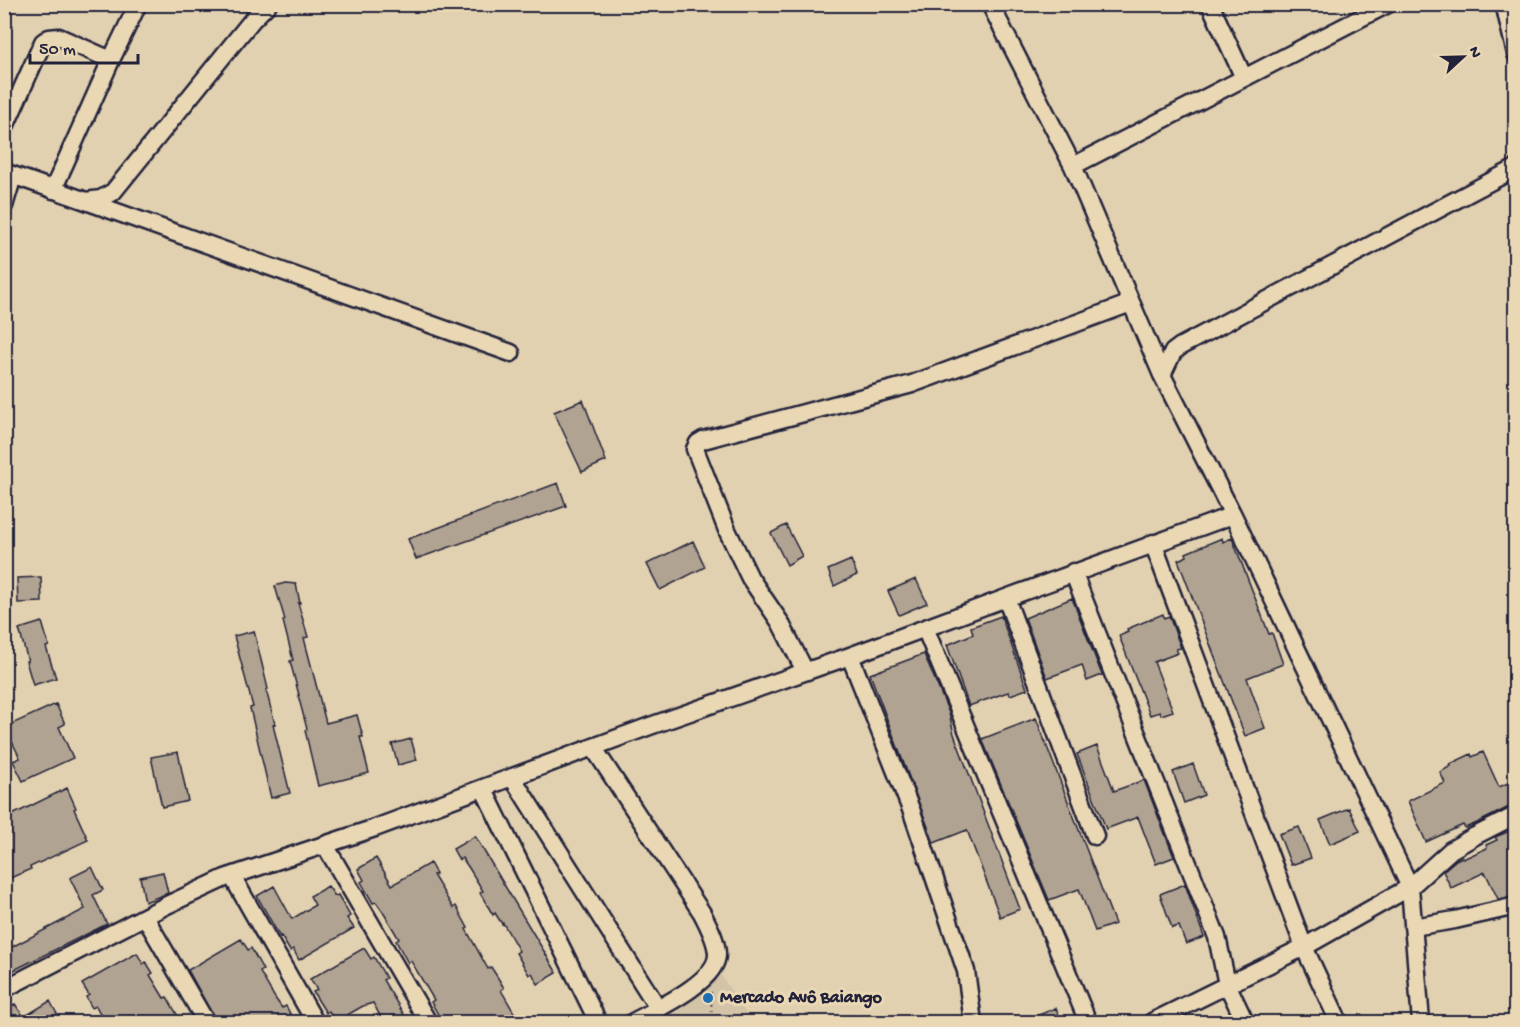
<svg xmlns="http://www.w3.org/2000/svg" width="1520" height="1027" font-family="'Gochi Hand',sans-serif">
<style>
.built{fill:#d3c3a7}
.building{fill:#b0a391;stroke:#22223b;stroke-width:1.5}
.lines{fill:none;stroke-linecap:round;stroke-linejoin:round}
.minor-casing{stroke:#22223b;stroke-width:21}
.path{stroke:#22223b;stroke-width:2;stroke-dasharray:1.5 4.5;stroke-linecap:butt}
.minor{stroke:#ead8b5;stroke-width:16}
.poi-dot{fill:#1f6fb2;stroke:#ead8b5;stroke-width:2}
.labels{text-anchor:middle;dominant-baseline:central;stroke-width:6;stroke-linejoin:round;paint-order:stroke}
.poi-label{font-size:18px;font-weight:bold;fill:#22223b;stroke:#ead8b5;text-anchor:start}
</style>
<rect width="100%" height="100%" fill="#e2d1b0"/>
<filter id="ink" filterUnits="userSpaceOnUse"><feTurbulence type="fractalNoise" baseFrequency=".0167" numOctaves="2"/><feDisplacementMap in="SourceGraphic" scale="12" xChannelSelector="R" yChannelSelector="G"/><feConvolveMatrix kernelMatrix="1 2 1 2 8 2 1 2 1" color-interpolation-filters="sRGB"/></filter>
<g filter="url(#ink)">
<path class="built" d="M720 974 752 1022H639Z"/>
<path class="building" d="M583 400 606 461 582 472 554 412Z
M558 483 566 506 416 559 408 539Z
M786 525 802 556 787 565 771 533Z
M1222 538 1223 542 1232 538 1269 634 1272 633 1283 664 1247 678 1265 728 1245 736 1178 560 1187 556 1186 553Z
M693 541 705 567 660 590 647 564Z
M851 560 857 575 834 586 828 570Z
M41 577 42 602 18 603 17 578Z
M916 579 927 603 899 615 888 591Z
M285 583 296 584 300 603H298L308 637 304 638 326 723 357 715 363 737H360L369 773 318 786 305 730 307 729 298 695H299L290 661 293 660 283 621 285 620 275 586Z
M1072 598 1102 675 1087 681 1082 665 1047 678 1025 618Z
M1163 614 1164 618 1169 616 1181 648 1176 649 1178 653 1154 662 1173 711 1161 715 1160 712 1150 715 1119 636 1128 632 1127 629Z
M1001 616 1027 689 1010 695 1009 692 1005 693 969 706 947 645 973 634 971 627Z
M42 622 49 646 46 647 56 678 33 685 26 661H28L19 629Z
M254 631 268 689 266 690 275 724 273 725 290 793 271 798 250 708 253 707 234 636Z
M924 654 949 713 954 734 1020 909 1000 917 967 830 934 843 870 674Z
M56 704 65 724 59 727 73 758 23 781 13 761 20 758 5 727Z
M1036 718 1115 924 1095 931 1079 889 1049 900 982 739Z
M411 739 417 760 398 765 392 744Z
M1097 746 1114 791 1144 780 1174 857 1156 864 1138 817 1106 829 1077 754Z
M178 752 188 801 162 807 151 757Z
M1483 752 1499 787 1515 780V804L1477 823 1465 828 1463 825 1426 842 1408 801 1445 783 1440 772 1451 766 1450 764 1471 754 1472 757Z
M1193 764 1204 795 1184 803 1173 772Z
M67 788 76 808 74 809 88 840 30 867 31 869 8 879 4 871V819Z
M1349 808 1360 831 1330 844 1320 820Z
M1299 827 1311 858 1291 865 1279 834Z
M1515 829V896L1498 899 1485 872 1451 888 1443 871 1456 860 1462 857 1463 859 1487 848 1486 845 1497 840 1495 837Z
M475 836 557 973 538 984 532 973 529 975 516 953 519 951 503 923 502 924 495 913 493 915 480 893 483 891 469 868 462 858 459 860 453 849Z
M376 858 392 885 430 863 436 874 433 875 453 908 456 906 468 928 466 929 488 969 491 967 498 978 504 988 501 990 520 1023H443L431 1002 434 1000 411 961 408 963 396 941 399 939 383 912 376 902 373 903 361 882 364 880 358 869Z
M92 867 103 890 93 895 107 924 4 975V951L85 909 70 878Z
M163 872 168 893 145 902 140 877Z
M1185 884 1204 937 1186 944 1179 926 1172 928 1160 894Z
M274 886 292 919 315 905 310 896 328 886 335 896 338 895 344 905 350 916 347 918 354 928 299 960 293 949 290 951 281 936 280 937 257 896Z
M241 939 248 950 251 948 263 970 260 972 275 998 282 1008 286 1006 295 1023H217L188 970Z
M364 948 371 959 374 957 386 978 383 980 409 1023H384L373 1003 363 1006 335 1022 329 1011 326 1013 313 992 317 990 310 979Z
M137 953 143 964 146 962 153 973 150 975 164 998 167 997 179 1018 172 1023H105L96 1006 92 1008 86 997 89 995 82 984Z
M50 1001 62 1023H4V1009L15 1004 24 1017Z
M1056 1008 1062 1023H1021V1022Z"/>
<g class="lines">
<g class="minor-casing">
<path id="minor" d="M990 4 1073 166 1162 375 1233 515 1410 887 1421 1022
M1210 4 1244 78
M1504 4 1516 54
M4 129 43 42 49 38 59 37 111 60
M1073 166 1388 4
M4 172 86 201 101 199 113 192 253 19 268 4
M53 190 111 60 138 4
M86 201 511 353
M4 206 13 176
M1162 375 1173 352 1181 346 1516 168
M1153 543 1304 947 1410 887 1451 850 1475 836 1516 815
M1073 572 1217 937 1227 984 1245 1022
M1006 598 1233 515
M925 628 1088 1022
M850 656 912 812 966 971 973 1022
M805 671 780 622 750 578 727 530 695 449 698 443 703 440 912 384 1131 303
M593 747 702 913C708 925 716 939 717 953 719 981 655 1010 633 1022
M512 777 658 1008
M483 788 598 1022
M325 845 428 1022
M232 876 315 1022
M145 917 206 1022
M1413 927 1455 920 1516 906
M4 989 167 905 225 878 375 828 650 726 850 656 1006 598 1095 836
M1152 1022 1304 947 1339 1022"/>
</g>
<path class="path" d="M711 992 712 1022"/>
<use href="#minor" class="minor"/>
</g>
</g>
<circle class="poi-dot" cx="708" cy="998" r="6"/>
<g class="labels">
<g class="poi-label">
<text x="720" y="998">Mercado Avô Baiango</text>
</g>
</g>
<rect width="1520" height="1027" fill="none" stroke="#ead8b5" stroke-width="24"/>
<rect x="12" y="12" width="1496" height="1003" fill="none" stroke="#22223b" stroke-width="2" filter="url(#ink)"/>
<g transform="translate(1463 57) rotate(68)" stroke="#ead8b5" stroke-width="4.5" paint-order="stroke">
<path d="M0-4.5L10 22L0 15L-10 22Z" fill="#22223b"/>
<text y="-9" font-size="16" font-weight="bold" text-anchor="middle" fill="#22223b">N</text>
</g>
<path d="M30 54v9h108v-9" fill="none" stroke="#22223b" stroke-width="3"/>
<text x="39" y="54" font-size="18" fill="#22223b" stroke="#ead8b5" stroke-width="4.5" paint-order="stroke">50 m</text>
</svg>
